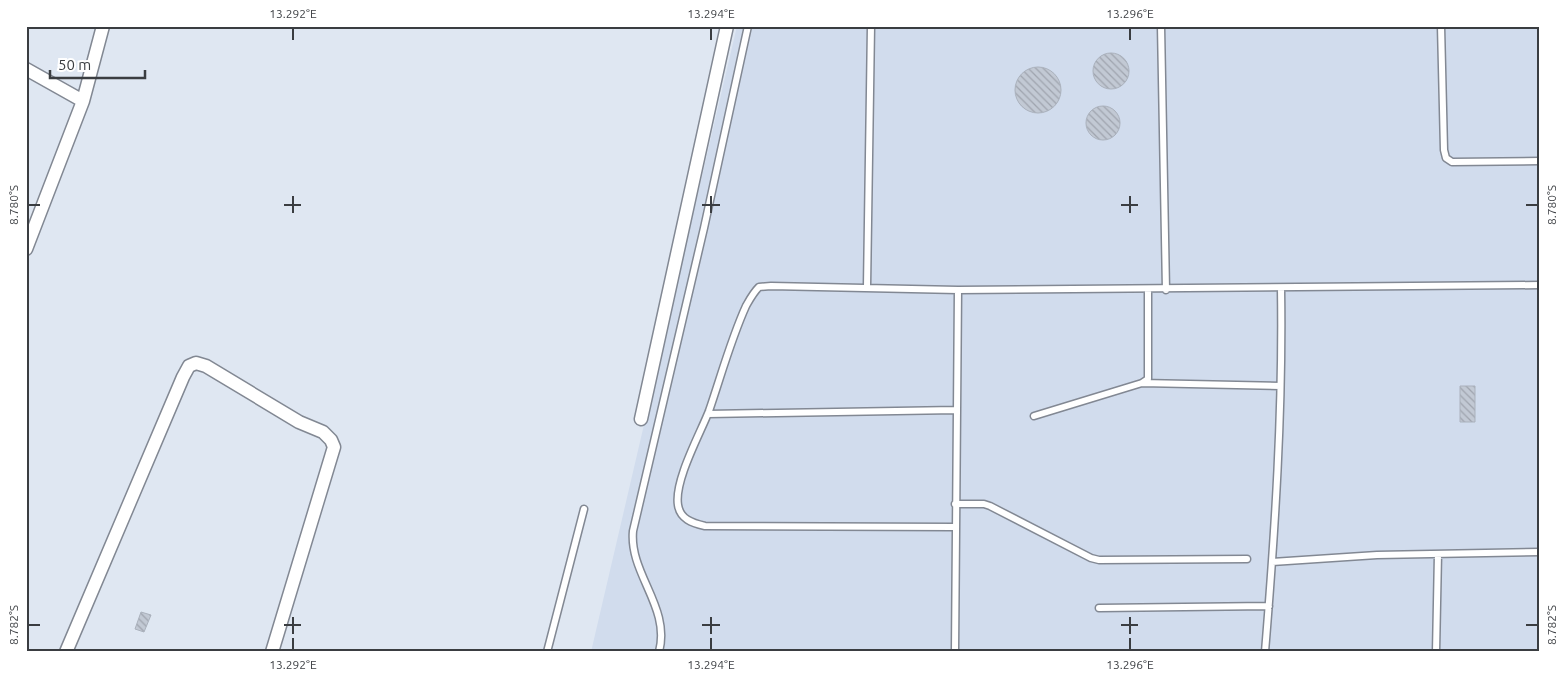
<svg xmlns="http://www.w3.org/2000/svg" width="1566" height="678" font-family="Ubuntu,sans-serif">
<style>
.built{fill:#d1dced}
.building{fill:url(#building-back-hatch);stroke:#aab1bc}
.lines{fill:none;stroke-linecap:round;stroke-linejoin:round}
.lane-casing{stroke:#828893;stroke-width:9}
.street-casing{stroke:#828893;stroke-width:15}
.lane{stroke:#fff;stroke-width:6}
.street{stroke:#fff;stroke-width:12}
.ticks{fill:none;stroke:#3a3d41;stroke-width:2}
.neatline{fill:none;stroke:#3a3d41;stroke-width:2}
.ticks-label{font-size:12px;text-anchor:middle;fill:#3a3d41}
</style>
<defs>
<pattern id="building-back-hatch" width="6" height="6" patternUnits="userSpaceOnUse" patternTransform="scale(1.25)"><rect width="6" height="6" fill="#c2c9d4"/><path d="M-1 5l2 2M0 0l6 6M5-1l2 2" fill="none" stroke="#9fa4ae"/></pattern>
</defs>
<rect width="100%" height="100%" fill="#dfe7f2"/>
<path class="built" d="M737 26H1540V652H591Z"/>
<path class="building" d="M1093 71a18 18 0 1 1 36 0a18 18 0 1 1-36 0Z
M1015 90a23 23 0 1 1 46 0a23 23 0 1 1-46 0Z
M1086 123a17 17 0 1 1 34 0a17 17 0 1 1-34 0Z
M1460 386H1475V422H1460Z
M141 612 151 615 144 632 135 629Z"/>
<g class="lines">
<g class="lane-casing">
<path id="lane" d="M1161 26 1166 290
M1441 26 1444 150 1446 158 1452 162 1540 161
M867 287 871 26
M1142 383 1280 386
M708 414 956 410
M1034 416 1142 383 1148 379V290
M955 504H984L990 506 1091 558 1099 560 1247 559
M954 527 705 526C692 523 680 519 678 505 674 481 700 434 709 411 721 376 731 339 746 306 750 299 753 293 759 287L771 286 958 290 1540 285
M1272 562 1377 555 1540 552
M1099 608 1269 606
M547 652 584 509
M659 652C671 607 629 574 633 531L704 228 748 26
M955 652 958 290
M1265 652C1275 531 1283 409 1281 288
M1436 652 1438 554"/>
</g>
<g class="street-casing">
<path id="street" d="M26 69 83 101
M26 249 83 101 103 26
M641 419 727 26
M66 652 183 377 189 366 196 363 206 366 299 422 323 432 331 440 334 447 272 652"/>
</g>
<use href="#lane" class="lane"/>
<use href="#street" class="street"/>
</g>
<path class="ticks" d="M293 28V40M711 28V40M1130 28V40M293 196V213M711 196V213M1130 196V213M28 205H40M284 205H301M702 205H720M1121 205H1138M1526 205H1538M293 617V634M711 617V634M1130 617V634M28 625H40M284 625H301M702 625H720M1121 625H1138M1526 625H1538M293 638V650M711 638V650M1130 638V650"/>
<rect width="1566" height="678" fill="none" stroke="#ffffff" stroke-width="55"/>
<path d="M50 70v8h95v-8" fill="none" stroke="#3a3d41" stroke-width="2.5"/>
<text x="58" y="70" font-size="15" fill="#3a3d41" stroke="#ffffff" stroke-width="4" paint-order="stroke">50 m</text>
<rect x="28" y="28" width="1510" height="622" class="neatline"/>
<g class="ticks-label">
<text x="293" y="18">13.292°E</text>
<text x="711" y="18">13.294°E</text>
<text x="1130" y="18">13.296°E</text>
<text transform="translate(14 205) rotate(-90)" y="4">8.780°S</text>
<text transform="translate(1552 205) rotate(-90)" y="4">8.780°S</text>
<text transform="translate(14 625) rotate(-90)" y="4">8.782°S</text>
<text transform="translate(1552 625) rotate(-90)" y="4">8.782°S</text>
<text x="293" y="669">13.292°E</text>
<text x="711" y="669">13.294°E</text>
<text x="1130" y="669">13.296°E</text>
</g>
</svg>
